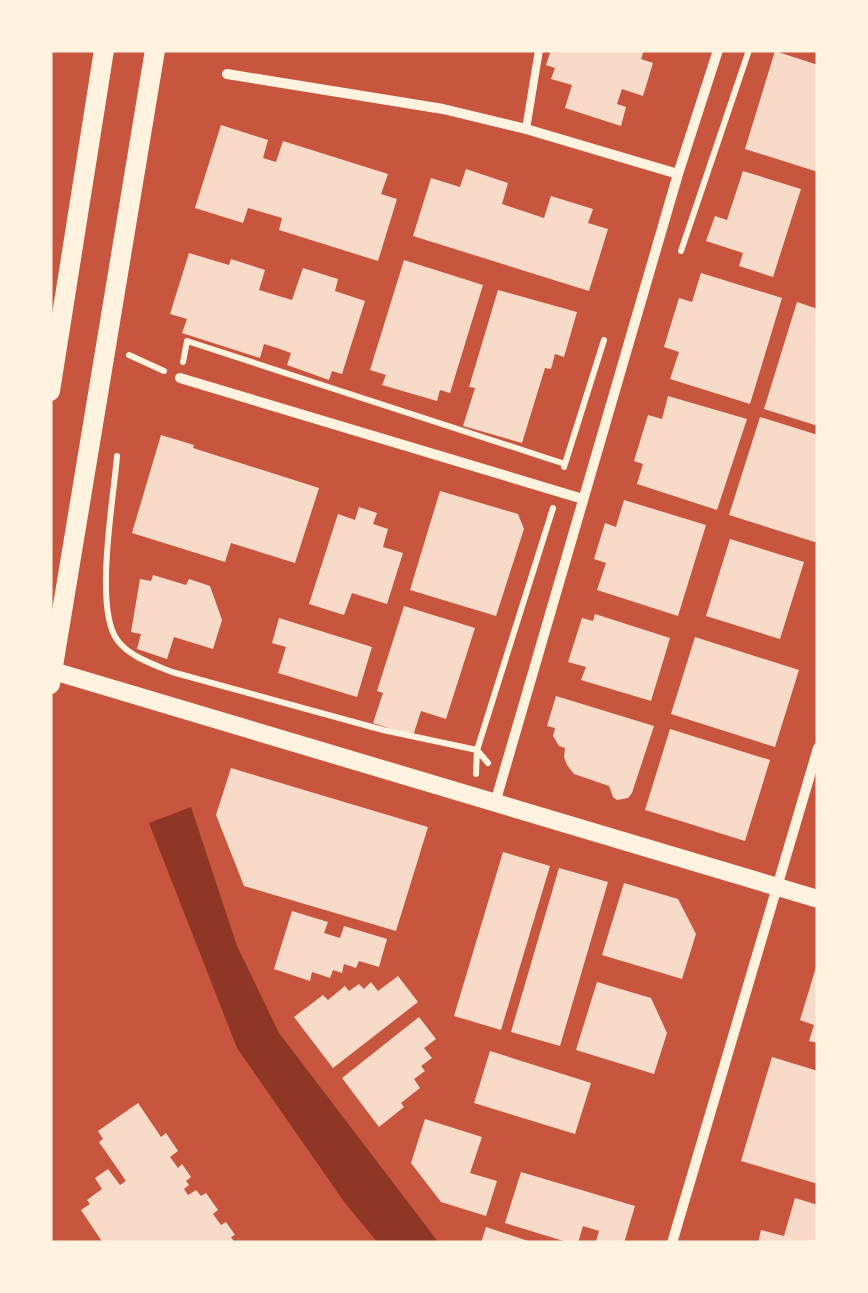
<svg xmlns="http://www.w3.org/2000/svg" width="868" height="1293" font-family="Inter,sans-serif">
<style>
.water{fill:#8f3625}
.building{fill:#f7dbc8}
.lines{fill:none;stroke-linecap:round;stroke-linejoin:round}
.path{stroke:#fff3e0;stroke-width:6}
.service{stroke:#fff3e0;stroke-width:8}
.minor{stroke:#fff3e0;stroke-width:10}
.tertiary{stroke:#fff3e0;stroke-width:18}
.secondary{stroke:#fff3e0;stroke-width:20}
</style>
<rect width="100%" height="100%" fill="#c8553d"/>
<path class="water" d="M191 807 237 946 279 1033 439 1243H378L345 1203 237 1048 149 823Z"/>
<path class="building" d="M551 50H644L641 59 653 63 643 96 622 89 617 104 626 107 621 126 565 108 572 85 551 79 555 68 546 65Z
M775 51 818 65V172L745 149Z
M221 125 268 140 263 158 276 162 283 141 388 174 381 194 397 199 378 261 279 230 282 218 248 208 243 223 195 208Z
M466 169 508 183 502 204 544 218 551 196 593 209 588 223 608 229 589 291 413 236 431 178 460 187Z
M743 171 801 189 773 277 739 266 743 253 706 241 715 216 727 220Z
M189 253 229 265 231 259 265 270 259 290 292 300 303 268 338 279 335 291 365 301 342 374 332 371 329 380 287 365 291 353 277 348 264 344 260 358 182 333 187 319 170 314Z
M404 260 483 285 450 393 440 390 437 401 382 385 386 375 370 370Z
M701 273 782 298 750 404 670 379 679 352 664 347 679 298 692 302Z
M498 290 577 312 564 357 555 354 551 369 545 368 522 443 463 426 475 388 469 387Z
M797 302 818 309V426L764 409Z
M668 396 747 419 717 510 637 484 643 464 634 461 648 415 662 419Z
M760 417 818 435V543L729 515Z
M161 435 194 445 193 448 319 488 295 563 231 543 225 562 132 533Z
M440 491 518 514 524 529 496 616 410 590Z
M624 500 706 525 678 616 597 590 606 563 594 559 605 523 616 527Z
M359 507 377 513 373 524 388 529 383 547 403 553 387 604 352 593 344 615 309 604 338 514 355 520Z
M730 539 804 562 780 639 706 616Z
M153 575 186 585 189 579 210 586 222 620 213 649 174 637 167 659 137 649 141 634 131 632 140 579 151 581Z
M404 606 475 628 446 719 421 711 413 736 373 723 383 693 377 691Z
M595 614 670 638 651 701 581 680 586 667 568 662 582 618 593 621Z
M279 618 372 647 357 697 278 673 286 647 272 643Z
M695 637 799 670 775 747 671 714Z
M556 696 654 726 632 793 628 798 617 800 613 797 609 786 574 774 567 765 564 757 565 748 559 746 553 736 555 728 547 726Z
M670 729 770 760 745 841 645 810Z
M231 768 428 827 396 931 244 886 216 815Z
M503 852 550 866 501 1030 454 1016Z
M559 868 608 882 560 1046 511 1032Z
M624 883 678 899 696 934 682 979 602 955Z
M292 911 328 922 324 933 340 938 344 926 387 939 379 967 359 961 356 968 344 964 342 973 333 970 330 978 312 972 310 981 274 969Z
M817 964H818V1043L809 1041 814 1025 800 1020Z
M398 976 418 1002 333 1068 294 1017 323 995 328 1000 345 986 349 991 359 984 364 989 371 982 378 991Z
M597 982 651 998 667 1033 654 1074 576 1050Z
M419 1017 436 1039 424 1048 432 1058 421 1066 425 1071 414 1079 420 1088 401 1103 404 1107 379 1127 342 1078Z
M490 1051 591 1083 575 1134 474 1103Z
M772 1057 818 1071V1184L741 1161Z
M138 1103 161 1137 166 1133 178 1151 170 1157 178 1168 182 1164 191 1177 186 1181 189 1185 184 1189 188 1195 196 1190 201 1196 206 1193 218 1210 213 1214 221 1225 226 1222 235 1235 231 1237 235 1243H103L81 1210 90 1204 87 1200 102 1189 95 1178 108 1169 120 1185 126 1181 99 1142 103 1139 98 1131Z
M425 1119 482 1137 470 1173 497 1181 486 1216 441 1202 411 1163Z
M521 1172 635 1206 624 1243 596 1241 599 1231 583 1226 578 1243H570L505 1223Z
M795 1198 818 1205V1243H758L761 1230 784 1236Z
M486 1227 531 1242V1243H481Z"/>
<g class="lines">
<path class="path" d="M681 251 749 50
M129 355 164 371
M183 362 187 341 565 464
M117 456C114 497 93 610 118 641 130 657 155 665 172 672L383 730 477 750 488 763
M564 467 604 340
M476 774 477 750 553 508"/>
<path class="service" d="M526 129 539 50"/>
<path class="minor" d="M227 74 443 109 526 129 678 174
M180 378 583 499
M495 803 678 174 718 50
M672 1243 818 748"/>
<path class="tertiary" d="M50 670 818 899"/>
<path class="secondary" d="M50 391 104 50
M50 684 155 50"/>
</g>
<rect width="868" height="1293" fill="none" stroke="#fff3e0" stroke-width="105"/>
</svg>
